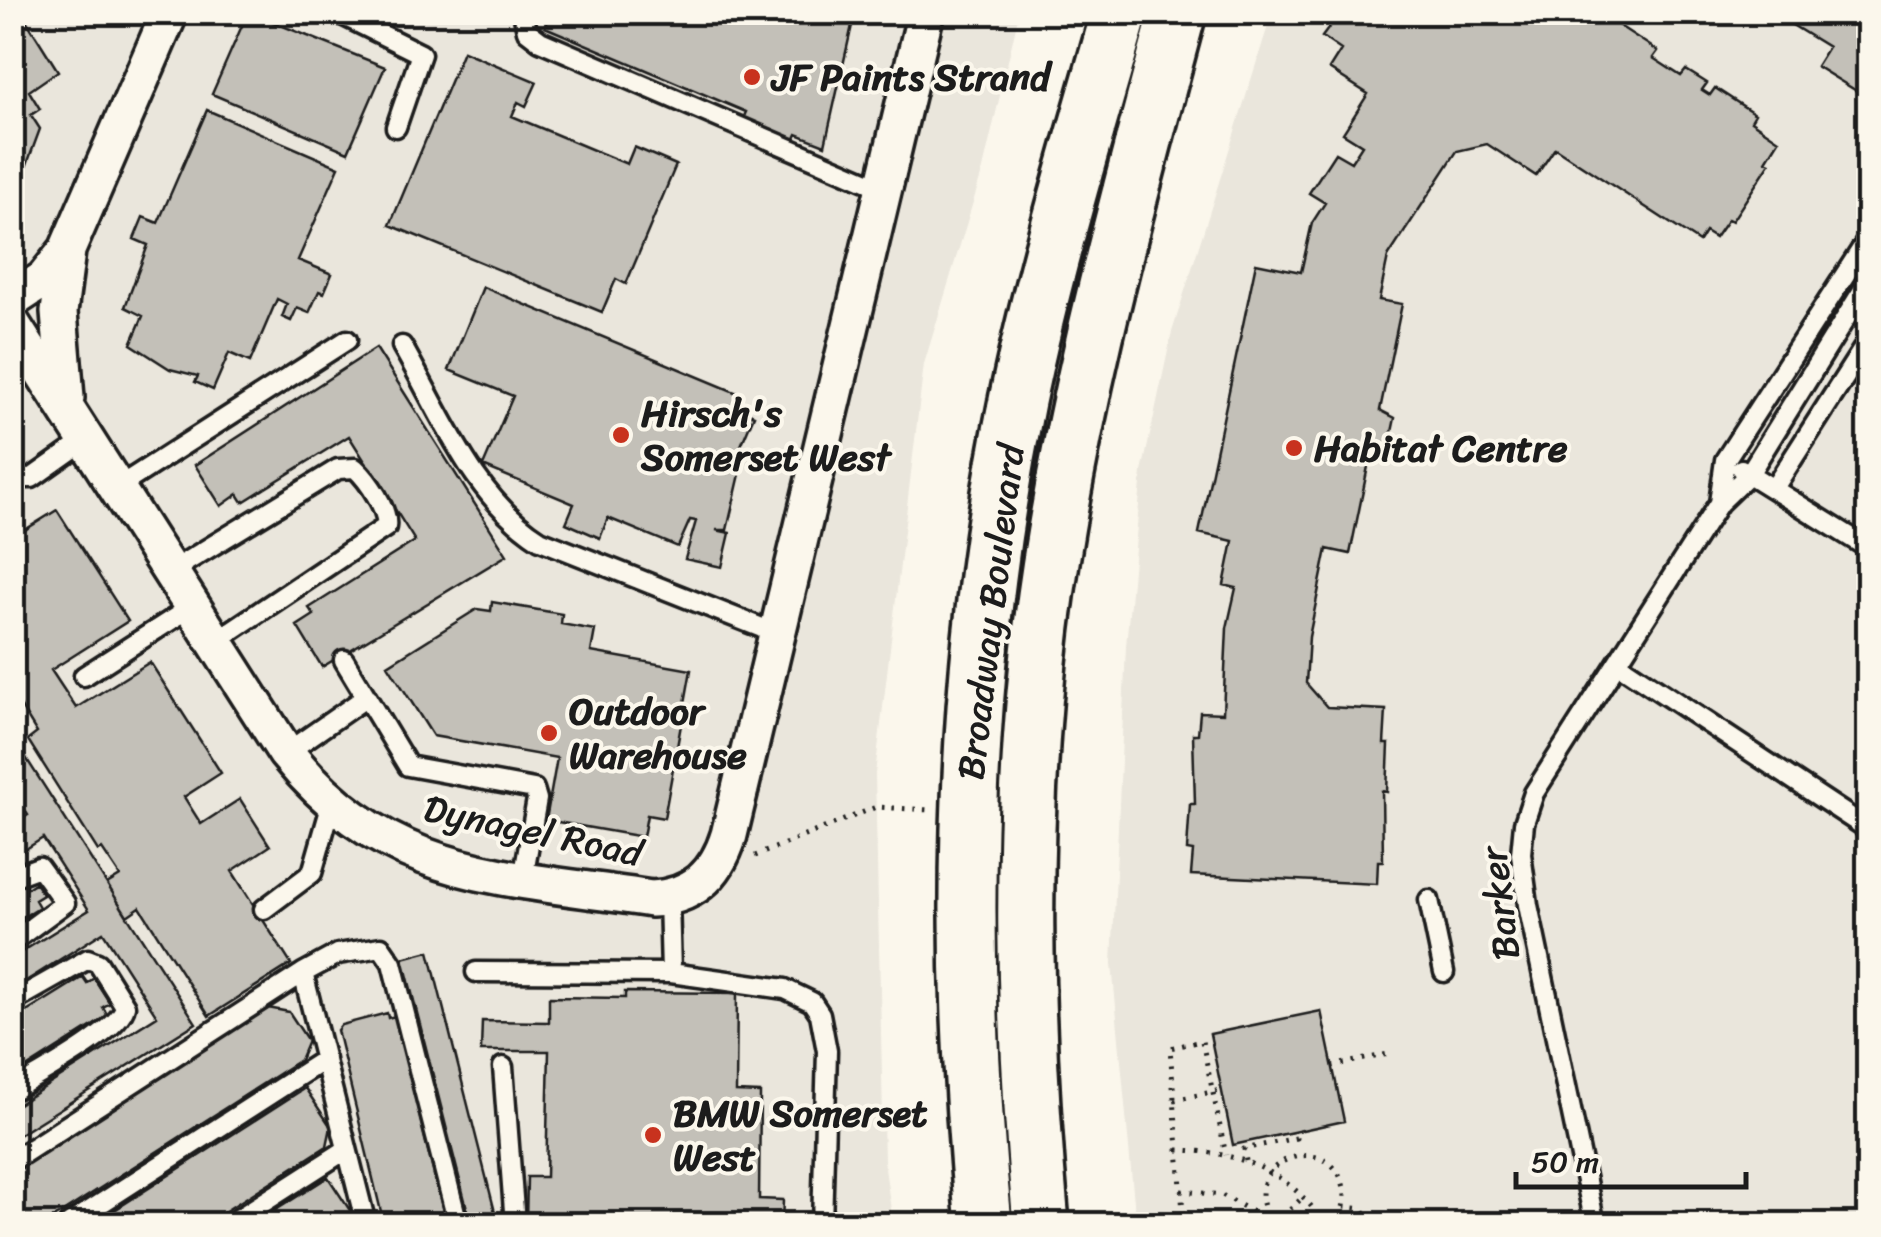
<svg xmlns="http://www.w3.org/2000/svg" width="1881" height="1237" font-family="Sriracha,sans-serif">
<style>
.built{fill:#eae6dc}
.building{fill:#c3c0b8;stroke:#1c1c1c;stroke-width:2.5}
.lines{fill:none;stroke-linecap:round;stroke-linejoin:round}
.service-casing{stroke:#1c1c1c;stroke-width:25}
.minor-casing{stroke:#1c1c1c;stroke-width:42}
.primary-casing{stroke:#1c1c1c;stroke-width:62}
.path{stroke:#1c1c1c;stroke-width:5;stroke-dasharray:2.5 8;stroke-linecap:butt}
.service{stroke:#fbf7ec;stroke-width:18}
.minor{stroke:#fbf7ec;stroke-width:35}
.primary{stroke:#fbf7ec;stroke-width:55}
.poi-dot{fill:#c8321e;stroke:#fbf7ec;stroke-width:4}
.labels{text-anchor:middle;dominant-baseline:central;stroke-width:8;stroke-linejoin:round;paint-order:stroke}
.poi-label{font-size:38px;font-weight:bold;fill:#1c1c1c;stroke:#fbf7ec;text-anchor:start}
.street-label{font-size:38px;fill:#1c1c1c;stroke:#fbf7ec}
</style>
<rect width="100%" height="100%" fill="#fbf7ec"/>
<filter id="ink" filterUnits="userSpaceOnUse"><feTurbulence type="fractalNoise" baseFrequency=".01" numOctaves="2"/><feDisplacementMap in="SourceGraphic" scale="20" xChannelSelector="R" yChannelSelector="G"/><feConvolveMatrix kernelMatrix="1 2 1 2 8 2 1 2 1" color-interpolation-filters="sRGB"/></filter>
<g filter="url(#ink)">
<path class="built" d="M12 13H1019L983 169 924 364 875 774 884 1161 893 1224H13Z
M1272 13H1868V1224H1136L1112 964 1126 646 1142 472 1172 332Z"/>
<path class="building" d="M12 12H21L58 71 29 91 40 109 31 115 40 129 19 186 12 187Z
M248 12 385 67 348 152 212 94Z
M552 12H855L825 145 797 134 793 143 742 121 746 112 545 27Z
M1332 12H1598L1658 51 1653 58 1681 76 1686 70 1707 83 1702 90 1710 95 1715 88 1755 114 1751 121 1779 140 1766 161 1770 163 1732 221 1728 219 1715 238 1705 232 1699 242 1555 148 1536 176 1487 144 1457 151 1388 257 1379 300 1402 304 1380 410 1395 418 1389 446 1372 447 1350 554 1327 549 1309 637 1306 683 1327 707 1386 710 1384 744H1389L1387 792 1382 791 1383 861H1378L1377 884 1191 875 1193 851 1187 850 1190 804H1195L1193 734H1198L1200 712 1223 713 1227 628 1236 588 1224 585 1233 541 1199 533 1256 263 1301 272 1312 223 1325 203 1309 193 1335 153 1351 162 1362 145 1343 133 1368 94 1329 69 1341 50 1322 37 1336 18Z
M1771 12H1868V98L1816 66 1828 47Z
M463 51 537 82 526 106 518 102 512 116 627 164 634 147 676 165 626 284 616 279 602 312 390 225Z
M207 110 339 167 298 260 332 274 324 293 319 291 309 313 297 308 291 321 282 317 287 304 277 299 250 362 229 353 213 390 195 382 198 376 170 369 131 344 143 316 125 307 148 245 134 239 143 217 158 223Z
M483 287 742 395 736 408 754 415 737 455 744 457 727 530H716L730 533 722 567 685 559 696 521 690 520 678 547 608 518 600 538 566 523 574 504 483 466 513 396 449 370Z
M376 348 507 555 322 667 297 626 314 615 309 608 415 541 349 436 243 502 238 494 221 506 195 465Z
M57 510 128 621 51 670 76 708 150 662 221 773 184 797 201 824 240 799 270 846 232 871 291 964 209 1016 140 907 127 916 107 884 120 876 102 849 98 851 28 740 37 733 13 694 12 538Z
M492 602 562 614 561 624 595 630 591 652 691 670 664 818 647 815 643 837 546 820 557 758 433 736 388 665 477 609 491 611Z
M12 736 196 1023 12 1139V1108L157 1016 103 932 12 990V958L89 910 43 838 12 858V825L28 815 12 790Z
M24 883 27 888 35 883 43 895 35 900 39 907 12 924V891Z
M429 951 498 1224H471L403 958Z
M83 977 87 983 94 978 110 1003 103 1007 108 1016 12 1077V1021Z
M625 992 737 993 736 1092 760 1093 759 1199 783 1200 782 1224H526L527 1177H546L549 1051H481L482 1021 549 1022V997L625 998Z
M268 1008 289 1012 308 1041 300 1060 44 1224H12V1173Z
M1321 1011 1344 1121 1233 1145 1210 1034Z
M387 1013 388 1018 395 1016 446 1224H384L337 1030 341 1025Z
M305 1088 331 1127 327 1146 205 1224H93Z
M328 1177 353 1215 351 1224H254Z"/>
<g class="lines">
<g class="service-casing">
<path id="service" d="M336 12 421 54 396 127
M523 12 527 31 540 41 884 189
M402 346C441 413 473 498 540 540L777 634
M1741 469 1868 548
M12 478H32L87 439
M118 487 347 340
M1774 488 1868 341
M1719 503 1725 460 1868 239
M171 571 338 469 355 468C368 480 389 510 386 527L216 641
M344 660 408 766 534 789 537 799 523 879
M1617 663 1868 829
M84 676 193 606
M286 753 365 698
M12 877 39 867 65 903 12 942
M669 898 671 973 785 989 812 1002 820 1014 827 1051 822 1224
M1429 900 1444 972
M264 909 312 873 332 803
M476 972 671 973
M303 973 366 1224
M12 1002 88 959 98 963 125 1006C120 1032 37 1075 12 1091
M503 1067 515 1224
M12 1161 303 973 338 954 381 947 392 963 458 1224
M69 1224 325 1059
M230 1224 347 1149
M1595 1224 1528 905 1521 854 1524 823 1534 793 1719 503 1749 474 1868 282"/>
</g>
<g class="minor-casing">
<path id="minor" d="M12 300 44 279 67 250 170 12
M12 324 286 753C390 881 501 875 651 899 693 897 717 874 729 835L926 12
M66 398 59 312 67 251"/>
</g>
<g class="primary-casing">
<path id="primary" d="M984 1224C957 950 961 673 1017 401 1044 270 1083 141 1120 12
M1041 1224C1023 1026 1018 825 1042 626 1068 417 1124 215 1178 12"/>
</g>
<path class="path" d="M755 856 876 807 930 810
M1332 1066 1393 1053
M1174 1100 1221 1090
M1178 1150C1237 1151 1292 1172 1324 1224
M1246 1161 1244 1149 1296 1138 1294 1132
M1181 1191 1222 1195 1266 1219
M1344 1207 1363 1209 1371 1224
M1184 1224 1170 1048 1202 1041 1226 1155
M1273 1224C1229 1163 1331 1125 1344 1188 1347 1202 1342 1214 1332 1224
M1275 1224 1303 1197"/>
<use href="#service" class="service"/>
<use href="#minor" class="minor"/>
<use href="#primary" class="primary"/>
</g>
</g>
<g class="poi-dot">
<circle cx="752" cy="77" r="10"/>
<circle cx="621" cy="435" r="10"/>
<circle cx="1294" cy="448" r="10"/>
<circle cx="549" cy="733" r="10"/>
<circle cx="653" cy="1135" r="10"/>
</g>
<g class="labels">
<g class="poi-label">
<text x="772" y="77">JF Paints Strand</text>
<text x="641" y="413">Hirsch's<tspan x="641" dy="44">Somerset West</tspan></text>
<text x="1314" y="448">Habitat Centre</text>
<text x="569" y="711">Outdoor<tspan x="569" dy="44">Warehouse</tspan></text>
<text x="673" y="1113">BMW Somerset<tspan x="673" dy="44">West</tspan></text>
</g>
<g class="street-label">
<text transform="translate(991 612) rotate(-83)">Broadway Boulevard</text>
<text transform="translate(533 831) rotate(12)">Dynagel Road</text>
<text transform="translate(1500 903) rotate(-97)">Barker</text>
</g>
</g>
<rect width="1881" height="1237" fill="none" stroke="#fbf7ec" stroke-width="50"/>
<rect x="25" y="25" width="1831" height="1187" fill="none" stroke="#1c1c1c" stroke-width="4" filter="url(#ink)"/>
<path d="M1516 1172v15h230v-15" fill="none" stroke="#1c1c1c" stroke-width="5"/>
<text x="1531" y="1172" font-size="30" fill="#1c1c1c" stroke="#fbf7ec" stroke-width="8" paint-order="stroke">50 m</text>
</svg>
